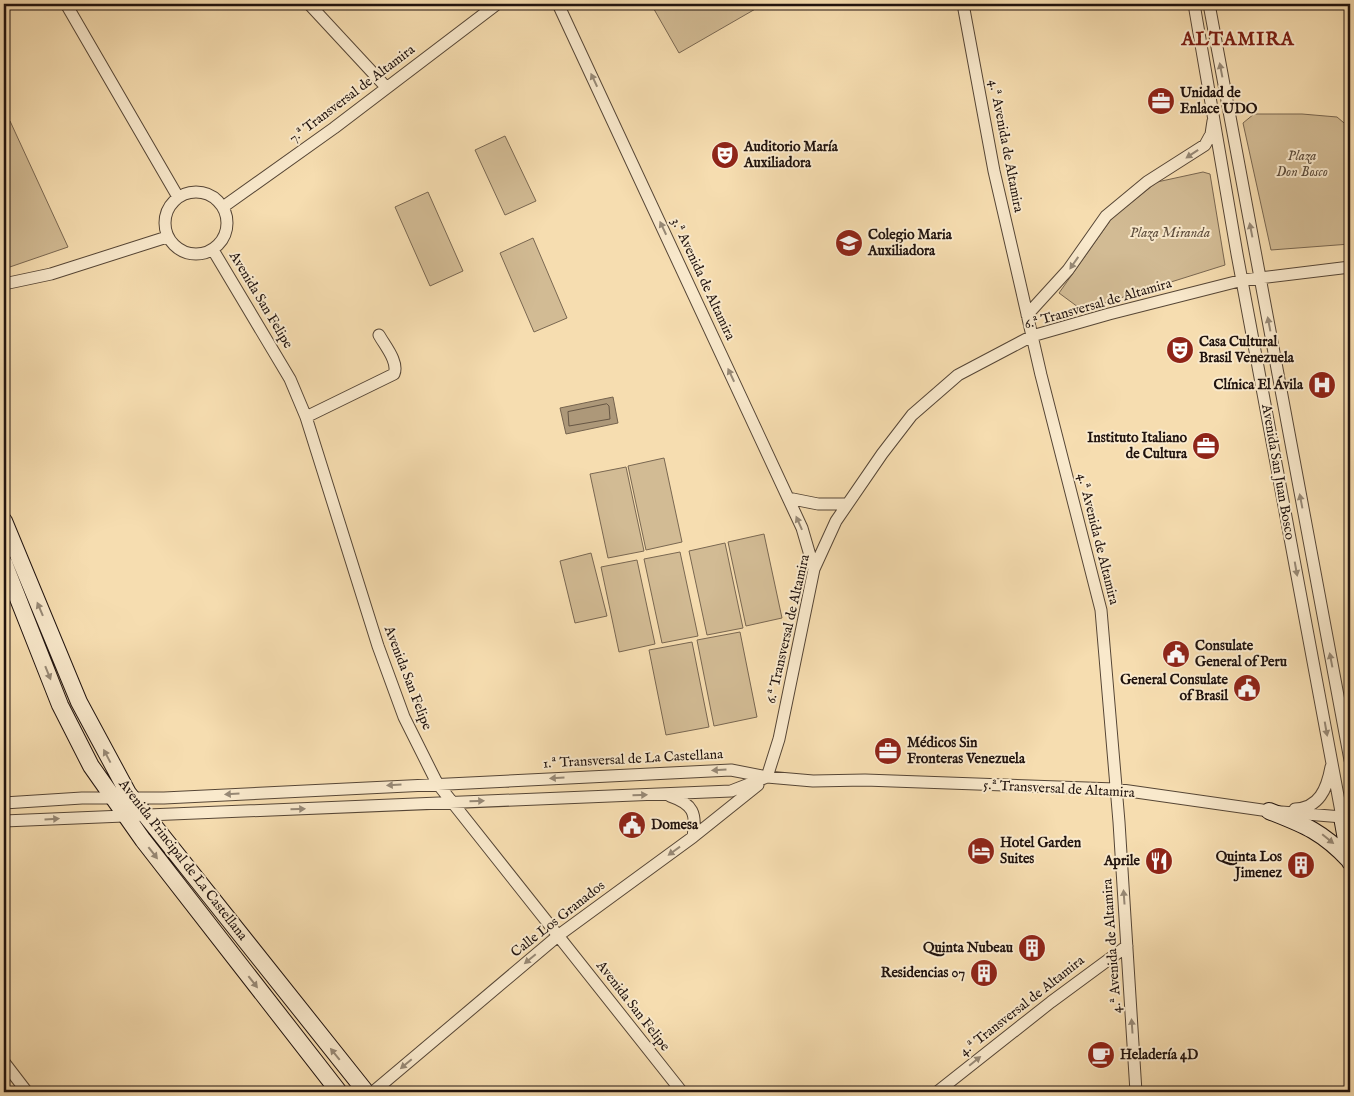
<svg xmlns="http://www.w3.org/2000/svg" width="1354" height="1096" font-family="'IM FELL English',serif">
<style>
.green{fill:#d2bb94;stroke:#796751}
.water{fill:#ad9879;stroke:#75634e}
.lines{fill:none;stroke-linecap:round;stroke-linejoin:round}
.shore{stroke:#665644;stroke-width:1}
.street-casing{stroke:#564636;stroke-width:13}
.secondary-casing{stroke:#20130e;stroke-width:18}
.street{stroke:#f9e9cc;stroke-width:11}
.secondary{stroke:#f9e9cc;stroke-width:16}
.oneway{fill:#978976}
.labels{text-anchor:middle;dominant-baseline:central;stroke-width:4;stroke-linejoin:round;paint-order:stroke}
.poi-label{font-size:14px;font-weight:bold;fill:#20130e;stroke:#f9e9cc;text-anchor:start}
.street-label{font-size:14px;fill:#20130e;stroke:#f9e9cc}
.park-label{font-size:14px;font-style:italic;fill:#5e4e3d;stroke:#f9e9cc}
.district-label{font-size:19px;font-weight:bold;letter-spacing:1px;fill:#7a1f14;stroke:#f9e9cc}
</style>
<rect width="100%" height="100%" fill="#f6ddb0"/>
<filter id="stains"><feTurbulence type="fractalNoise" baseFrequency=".004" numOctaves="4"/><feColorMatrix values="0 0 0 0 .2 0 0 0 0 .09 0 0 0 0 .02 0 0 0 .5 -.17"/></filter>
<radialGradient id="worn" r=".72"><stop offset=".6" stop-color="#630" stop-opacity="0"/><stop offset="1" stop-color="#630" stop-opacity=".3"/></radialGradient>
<path class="green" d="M651 4H764L679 53Z
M1254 114H1302L1337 117 1350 128V244L1271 250 1243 123Z
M10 121 68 247 4 269V124Z
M505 136 536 201 505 215 475 150Z
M1203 172 1210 174 1225 265 1082 310 1059 293 1112 218 1157 182Z
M428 192 463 271 430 286 395 207Z
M533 238 567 318 534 332 500 253Z
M664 458 682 542 646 550 628 466Z
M626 467 644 551 608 558 590 474Z
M764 534 782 618 746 626 728 542Z
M725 543 743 628 707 635 689 551Z
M680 552 698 636 662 643 644 559Z
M591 553 607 616 575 623 560 561Z
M637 560 655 644 619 652 601 567Z
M740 632 757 717 714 726 697 640Z
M692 642 709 727 666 735 649 650Z"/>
<path class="water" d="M613 397 618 423 566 434 560 408Z"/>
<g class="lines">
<path class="shore" d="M607 404 609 406 610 419 569 426 568 412Z"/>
<g class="street-casing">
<path id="street" d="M66 4 178 197
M309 4 386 87
M558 4 802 528 814 569
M963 4 994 171 1013 253 1041 375 1101 610 1119 822 1136 1092
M1209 4 1350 760
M165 223a31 31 0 1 1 62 0a31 31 0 1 1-62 0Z
M223 207 334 128 497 4
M213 250 290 379 306 417 378 646 404 717 437 783 682 1092
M4 284 51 274 167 237
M1027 315 1068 270 1106 216 1147 182 1205 145 1211 134 1213 121
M306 417 394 374C399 362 385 346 379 335
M788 498 818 504H847
M767 777 779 739 814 569 836 521 882 454 912 415 958 375 1032 336 1109 314 1243 280 1350 267
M670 796C693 804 697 813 693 837
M4 803 82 798H164L731 770 767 777 813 781 865 780 1115 789 1269 811 1342 817 1237 254 1194 4
M1295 809C1319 808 1327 789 1331 767
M4 821 731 791 767 777
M4 1062 27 1092
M373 1092 559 935 693 837 758 785
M937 1092 1051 1002 1127 946"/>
</g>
<g class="secondary-casing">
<path id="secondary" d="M4 521 79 702 128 793 366 1092
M4 563 60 705 91 766 143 840 339 1092
M1269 811C1305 825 1323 832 1350 861
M1350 862 1342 817H1350"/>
</g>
<use href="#street" class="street"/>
<use href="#secondary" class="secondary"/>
</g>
<defs><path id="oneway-solid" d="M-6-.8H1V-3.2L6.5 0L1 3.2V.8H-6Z" transform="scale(1.25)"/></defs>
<g class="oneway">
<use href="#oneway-solid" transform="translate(1221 70) rotate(-101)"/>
<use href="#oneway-solid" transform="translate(594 80) rotate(-115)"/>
<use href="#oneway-solid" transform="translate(1192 154) rotate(146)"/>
<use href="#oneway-solid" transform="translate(663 228) rotate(-115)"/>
<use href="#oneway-solid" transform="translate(1251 230) rotate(-101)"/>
<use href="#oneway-solid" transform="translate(1074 263) rotate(125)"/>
<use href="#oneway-solid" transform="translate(1269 324) rotate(-101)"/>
<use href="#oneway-solid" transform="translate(731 375) rotate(-115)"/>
<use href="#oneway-solid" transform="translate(1301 501) rotate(-101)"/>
<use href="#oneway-solid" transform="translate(799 523) rotate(-114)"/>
<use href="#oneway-solid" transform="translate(1296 569) rotate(80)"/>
<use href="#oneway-solid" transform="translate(40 609) rotate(-113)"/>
<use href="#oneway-solid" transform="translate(1331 660) rotate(-101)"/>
<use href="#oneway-solid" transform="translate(48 673) rotate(68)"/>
<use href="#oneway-solid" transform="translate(1326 729) rotate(80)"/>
<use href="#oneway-solid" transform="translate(107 756) rotate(-118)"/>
<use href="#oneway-solid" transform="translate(719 770) rotate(177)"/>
<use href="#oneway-solid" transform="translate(557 778) rotate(177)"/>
<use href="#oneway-solid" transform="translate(394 785) rotate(177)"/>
<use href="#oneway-solid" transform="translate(232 794) rotate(177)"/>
<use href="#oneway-solid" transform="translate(640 795) rotate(-2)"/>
<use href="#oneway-solid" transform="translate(477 801) rotate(-2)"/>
<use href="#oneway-solid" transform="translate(298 809) rotate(-2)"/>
<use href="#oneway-solid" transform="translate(52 819) rotate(-3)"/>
<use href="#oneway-solid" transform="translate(1328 839) rotate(39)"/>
<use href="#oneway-solid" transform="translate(674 851) rotate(144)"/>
<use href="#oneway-solid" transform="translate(153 853) rotate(52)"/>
<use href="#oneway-solid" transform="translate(1124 897) rotate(-94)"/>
<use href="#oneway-solid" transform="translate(530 959) rotate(140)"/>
<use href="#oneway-solid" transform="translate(253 982) rotate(52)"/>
<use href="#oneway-solid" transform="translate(1132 1026) rotate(-94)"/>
<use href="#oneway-solid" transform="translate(335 1054) rotate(-129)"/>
<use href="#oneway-solid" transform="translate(975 1061) rotate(-39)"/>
<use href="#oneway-solid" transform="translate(406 1064) rotate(140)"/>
</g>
<defs>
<g id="office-disc" transform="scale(1.4375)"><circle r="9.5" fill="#8f2418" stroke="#f9e9cc"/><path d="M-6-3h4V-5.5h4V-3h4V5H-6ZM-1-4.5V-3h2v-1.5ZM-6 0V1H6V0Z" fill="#fff"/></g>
<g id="theatre-disc" transform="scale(1.4375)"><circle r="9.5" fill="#8f2418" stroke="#f9e9cc"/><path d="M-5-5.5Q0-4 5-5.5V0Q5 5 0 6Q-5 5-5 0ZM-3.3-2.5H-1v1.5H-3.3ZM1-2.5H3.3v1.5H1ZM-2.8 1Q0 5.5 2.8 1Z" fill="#fff"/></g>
<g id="school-disc" transform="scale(1.4375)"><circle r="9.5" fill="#8f2418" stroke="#f9e9cc"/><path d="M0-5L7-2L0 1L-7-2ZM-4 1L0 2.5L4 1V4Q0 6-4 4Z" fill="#fff"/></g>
<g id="hospital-disc" transform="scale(1.4375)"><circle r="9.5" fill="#8f2418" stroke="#f9e9cc"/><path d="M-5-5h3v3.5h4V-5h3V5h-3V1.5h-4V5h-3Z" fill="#fff"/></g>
<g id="civic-disc" transform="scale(1.4375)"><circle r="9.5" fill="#8f2418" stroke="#f9e9cc"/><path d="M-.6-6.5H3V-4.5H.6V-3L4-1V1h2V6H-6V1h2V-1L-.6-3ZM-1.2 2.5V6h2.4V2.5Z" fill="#fff"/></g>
<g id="hotel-disc" transform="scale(1.4375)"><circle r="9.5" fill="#8f2418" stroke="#f9e9cc"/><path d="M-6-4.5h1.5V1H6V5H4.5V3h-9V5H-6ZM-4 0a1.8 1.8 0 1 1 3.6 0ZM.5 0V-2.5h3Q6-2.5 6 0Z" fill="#fff"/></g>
<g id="restaurant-disc" transform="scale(1.4375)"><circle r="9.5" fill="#8f2418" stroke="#f9e9cc"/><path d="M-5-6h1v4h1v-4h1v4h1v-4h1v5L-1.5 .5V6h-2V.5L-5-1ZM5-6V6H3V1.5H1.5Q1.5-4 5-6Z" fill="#fff"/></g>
<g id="building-disc" transform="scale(1.4375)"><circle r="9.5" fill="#8f2418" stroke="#f9e9cc"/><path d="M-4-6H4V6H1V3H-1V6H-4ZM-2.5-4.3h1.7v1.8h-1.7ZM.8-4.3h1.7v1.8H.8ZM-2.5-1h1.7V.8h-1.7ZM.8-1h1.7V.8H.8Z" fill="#fff"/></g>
<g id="cafe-disc" transform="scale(1.4375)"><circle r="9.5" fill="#8f2418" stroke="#f9e9cc"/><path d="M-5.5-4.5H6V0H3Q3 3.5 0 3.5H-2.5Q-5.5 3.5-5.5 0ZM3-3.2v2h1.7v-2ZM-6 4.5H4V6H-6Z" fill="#fff"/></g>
</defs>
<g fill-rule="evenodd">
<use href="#office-disc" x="1161" y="101"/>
<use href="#theatre-disc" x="725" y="155"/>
<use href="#school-disc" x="849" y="243"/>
<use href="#theatre-disc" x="1180" y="350"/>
<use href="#hospital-disc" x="1322" y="385"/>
<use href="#office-disc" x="1206" y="446"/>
<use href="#civic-disc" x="1176" y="654"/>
<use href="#civic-disc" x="1247" y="688"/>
<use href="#office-disc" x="888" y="751"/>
<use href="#civic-disc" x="632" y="825"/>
<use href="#hotel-disc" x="981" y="851"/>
<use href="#restaurant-disc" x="1159" y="861"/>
<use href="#building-disc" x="1301" y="865"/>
<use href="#building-disc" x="1032" y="948"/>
<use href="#building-disc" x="984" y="973"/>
<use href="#cafe-disc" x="1101" y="1055"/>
</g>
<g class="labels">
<g class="poi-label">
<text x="1180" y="93">Unidad de<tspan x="1180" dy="16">Enlace UDO</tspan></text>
<text x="744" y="147">Auditorio María<tspan x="744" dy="16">Auxiliadora</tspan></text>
<text x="868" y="235">Colegio Maria<tspan x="868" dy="16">Auxiliadora</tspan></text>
<text x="1199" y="342">Casa Cultural<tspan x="1199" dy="16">Brasil Venezuela</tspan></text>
<text x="1303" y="385" text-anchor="end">Clínica El Ávila</text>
<text x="1187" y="438" text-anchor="end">Instituto Italiano<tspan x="1187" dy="16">de Cultura</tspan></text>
<text x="1195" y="646">Consulate<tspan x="1195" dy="16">General of Peru</tspan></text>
<text x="1228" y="680" text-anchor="end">General Consulate<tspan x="1228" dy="16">of Brasil</tspan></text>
<text x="907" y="743">Médicos Sin<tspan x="907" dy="16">Fronteras Venezuela</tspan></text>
<text x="651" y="825">Domesa</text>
<text x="1000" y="843">Hotel Garden<tspan x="1000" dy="16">Suites</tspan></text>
<text x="1282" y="857" text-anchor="end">Quinta Los<tspan x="1282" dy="16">Jimenez</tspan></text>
<text x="1140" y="861" text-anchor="end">Aprile</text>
<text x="1013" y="948" text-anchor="end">Quinta Nubeau</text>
<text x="965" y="973" text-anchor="end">Residencias 07</text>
<text x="1120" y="1055">Heladería 4D</text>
</g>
<g class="street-label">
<text transform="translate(352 94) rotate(-37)">7.ª Transversal de Altamira</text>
<text transform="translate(1006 146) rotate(79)">4.ª Avenida de Altamira</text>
<text transform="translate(703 279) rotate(65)">3.ª Avenida de Altamira</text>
<text transform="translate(261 300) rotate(59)">Avenida San Felipe</text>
<text transform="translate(1098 304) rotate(-16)">6.ª Transversal de Altamira</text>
<text transform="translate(1278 472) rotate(80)">Avenida San Juan Bosco</text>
<text transform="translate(1098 539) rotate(76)">4.ª Avenida de Altamira</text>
<text transform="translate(788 629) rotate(-77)">6.ª Transversal de Altamira</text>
<text transform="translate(408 678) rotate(69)">Avenida San Felipe</text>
<text transform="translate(633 759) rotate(-3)">1.ª Transversal de La Castellana</text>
<text transform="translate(1059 789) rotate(3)">5.ª Transversal de Altamira</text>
<text transform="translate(183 860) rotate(52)">Avenida Principal de La Castellana</text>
<text transform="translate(558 919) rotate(-38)">Calle Los Granados</text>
<text transform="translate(1112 946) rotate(-94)">4.ª Avenida de Altamira</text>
<text transform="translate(633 1006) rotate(52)">Avenida San Felipe</text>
<text transform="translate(1022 1006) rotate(-38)">4.ª Transversal de Altamira</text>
</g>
<g class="park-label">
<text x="1302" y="156">Plaza<tspan x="1302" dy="16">Don Bosco</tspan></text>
<text x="1170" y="233">Plaza Miranda</text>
</g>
<g class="district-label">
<text x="1238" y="40">ALTAMIRA</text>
</g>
</g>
<rect width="1354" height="1096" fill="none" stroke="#f6ddb0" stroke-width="20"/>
<rect x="5" y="5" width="1344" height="1086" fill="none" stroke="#20130e" stroke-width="2.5"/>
<rect x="10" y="10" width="1334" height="1076" fill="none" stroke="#20130e"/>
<rect width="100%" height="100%" filter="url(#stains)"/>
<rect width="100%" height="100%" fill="url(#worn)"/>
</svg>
